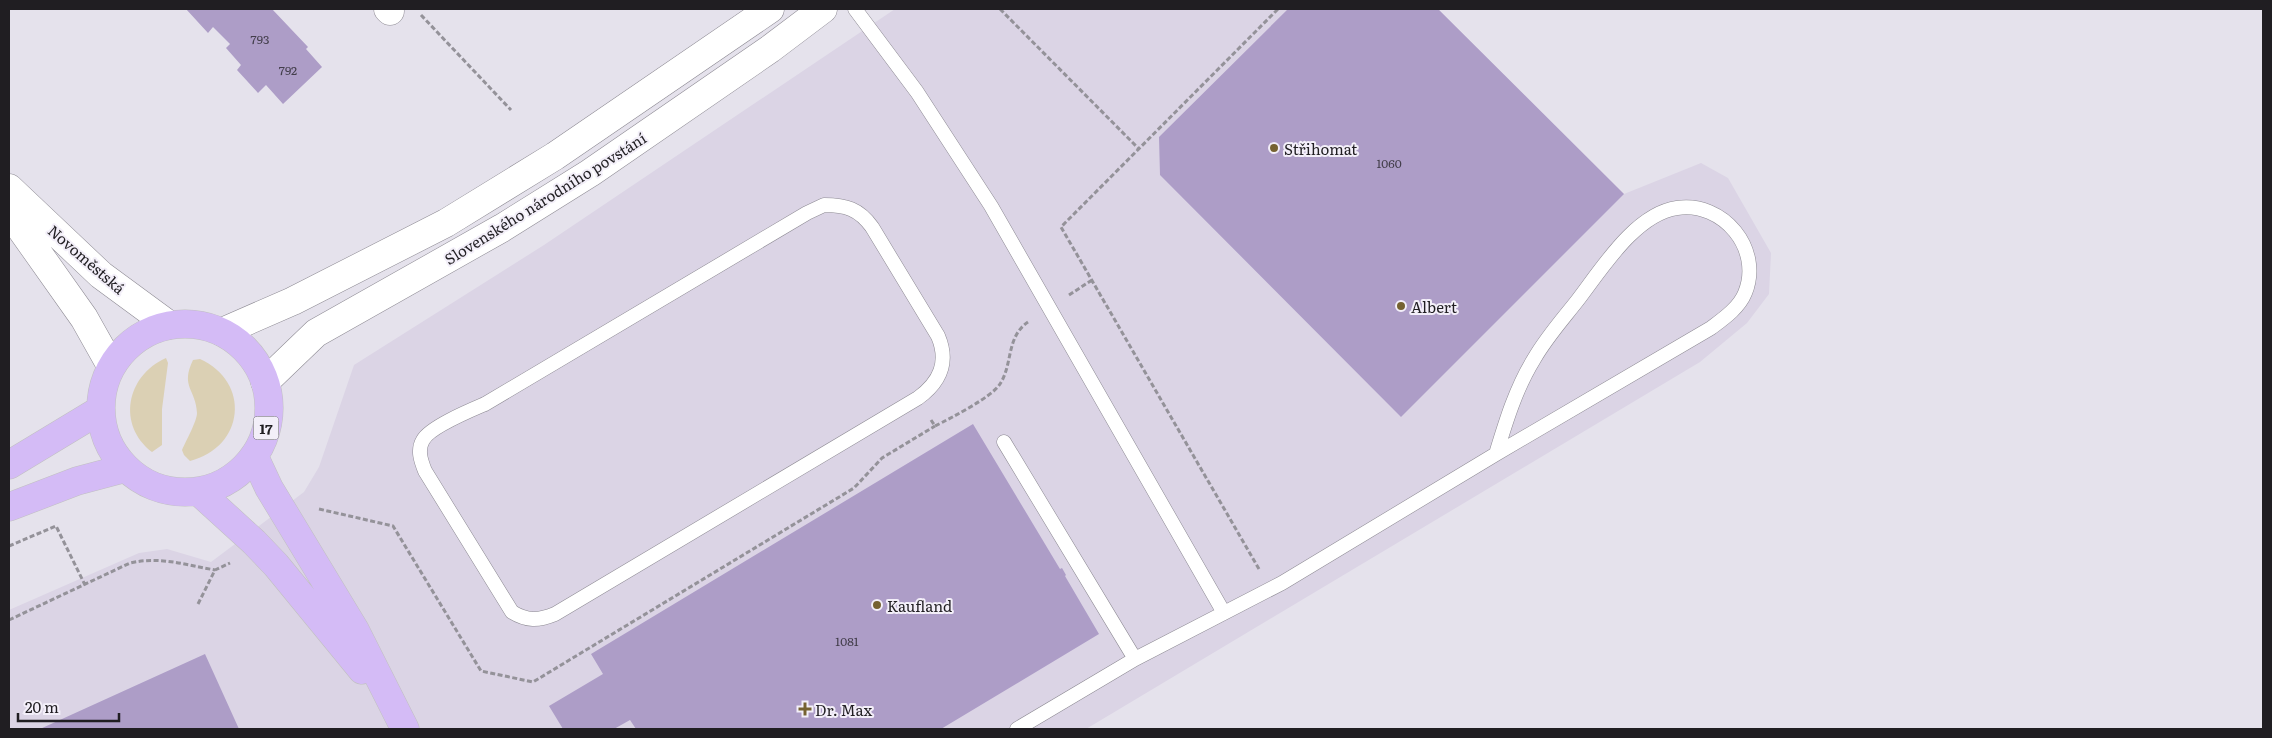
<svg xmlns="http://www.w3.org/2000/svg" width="2272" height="738" font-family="Literata,serif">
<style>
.built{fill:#dbd4e5}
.green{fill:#dbd0b4}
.building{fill:#ad9dc7}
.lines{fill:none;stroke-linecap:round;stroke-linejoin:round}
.lane-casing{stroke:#8d8a93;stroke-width:15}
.street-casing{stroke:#8d8a93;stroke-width:29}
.secondary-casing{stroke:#8d8a93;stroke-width:29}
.primary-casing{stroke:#c1c0c1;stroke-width:29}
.path{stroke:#949299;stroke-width:3;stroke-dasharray:5 2.5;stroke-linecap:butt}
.lane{stroke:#fff;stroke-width:14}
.street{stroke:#fff;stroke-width:28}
.secondary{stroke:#fff;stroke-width:28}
.primary{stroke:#d4bbf6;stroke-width:28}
.poi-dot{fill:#756231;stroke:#f3eff9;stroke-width:2}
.labels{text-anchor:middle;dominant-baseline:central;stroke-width:4;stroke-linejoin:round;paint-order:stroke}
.number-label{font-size:12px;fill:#433e4b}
.shield{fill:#f3eff9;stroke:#5f5d62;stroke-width:1}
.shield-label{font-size:14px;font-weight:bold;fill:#201e22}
.poi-label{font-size:15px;fill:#201e22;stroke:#f3eff9;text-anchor:start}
.street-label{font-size:15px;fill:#201e22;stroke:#f3eff9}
</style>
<rect width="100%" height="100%" fill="#e5e2ec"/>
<path class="built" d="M895 9H1438L1624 194 1701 163 1728 178 1771 253 1769 294 1747 323 1700 362 1086 729H9V610L139 553 167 549 211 562 304 492 319 467 354 365 544 245Z"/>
<path class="green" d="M166 358 168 363 162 409V445L152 452C117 425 126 376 166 358Z
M200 359C251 382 245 447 190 461L184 455 182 450C186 441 197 421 197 413 196 389 180 387 193 360Z"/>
<path class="building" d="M186 9H272L308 47 306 49 322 67 283 104 266 85 258 93 237 70 241 65 226 48 230 44 213 27 208 33Z
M1288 9H1438L1624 194 1401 417 1160 175 1159 137Z
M973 424 1060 569 1062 568 1066 575 1065 576 1099 634 941 729H636L630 720 614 729H563L549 706 603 674 591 654Z
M205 654 239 729H40Z"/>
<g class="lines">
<g class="lane-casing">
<path id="lane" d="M855 9 917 92 991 206 1224 613
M824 205C846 205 859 209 872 227L938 336C949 362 940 382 918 398L555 614C538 621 527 621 512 612L425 471C421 461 417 450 423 440 430 427 471 410 485 404L807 213Z
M1004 442 1135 659
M1017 729 1135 659 1282 583 1496 454 1711 328C1723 319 1739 308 1745 293 1763 249 1723 201 1677 208 1635 214 1601 270 1577 301 1562 320 1546 338 1534 359 1516 388 1506 421 1496 454"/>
</g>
<g class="street-casing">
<path id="street" d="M388 9 390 11
M9 188 101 275 169 325
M9 212 84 318 111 366"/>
</g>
<g class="secondary-casing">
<path id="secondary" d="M222 332 293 301 446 223 555 156 770 9
M265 382 316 333 502 228 590 173 770 49 823 9"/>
</g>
<g class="primary-casing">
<path id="primary" d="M101 408a84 84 0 1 1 168 0a84 84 0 1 1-168 0Z
M254 456 269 488 355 630 405 729
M9 465 100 410
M198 491 254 542 276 565 362 670
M9 507 77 481 126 468"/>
</g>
<path class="path" d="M1000 9 1139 149
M421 15 511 110
M1069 295 1092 280
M931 420 935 426C951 418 992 397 1000 384 1013 364 1006 337 1028 322
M319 509 393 526 481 671 533 682 854 488 882 458 935 426
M9 546 56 526 85 585
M1259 569 1061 227 1278 9
M198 604 215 570 230 563
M9 620 130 563C160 556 186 565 215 570"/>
<use href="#lane" class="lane"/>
<use href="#street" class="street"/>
<use href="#secondary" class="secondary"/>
<use href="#primary" class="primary"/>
</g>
<g class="poi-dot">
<circle cx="1274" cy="148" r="5"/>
<circle cx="1401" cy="306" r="5"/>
<circle cx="877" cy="605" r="5"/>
<path d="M802.5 701.5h5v5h5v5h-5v5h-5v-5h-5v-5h5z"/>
</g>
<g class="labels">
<g class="number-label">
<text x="260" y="39">793</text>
<text x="288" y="70">792</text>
<text x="1389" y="163">1060</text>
<text x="847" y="641">1081</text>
</g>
<rect class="shield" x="253.5" y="416.5" width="25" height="23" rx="4"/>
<g class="shield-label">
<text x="266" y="428">17</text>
</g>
<g class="poi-label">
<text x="1284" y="148">Střihomat</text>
<text x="1411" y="306">Albert</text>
<text x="887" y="605">Kaufland</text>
<text x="815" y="709">Dr. Max</text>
</g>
<g class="street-label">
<text transform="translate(545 198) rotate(-32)">Slovenského národního povstání</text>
<text transform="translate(87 259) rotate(41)">Novoměstská</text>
</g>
</g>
<rect width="2272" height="738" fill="none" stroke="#201e22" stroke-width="20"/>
<path d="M18 713v8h101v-8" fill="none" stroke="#201e22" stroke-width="2.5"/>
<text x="25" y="713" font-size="15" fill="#201e22" stroke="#f3eff9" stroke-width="4" paint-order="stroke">20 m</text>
</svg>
